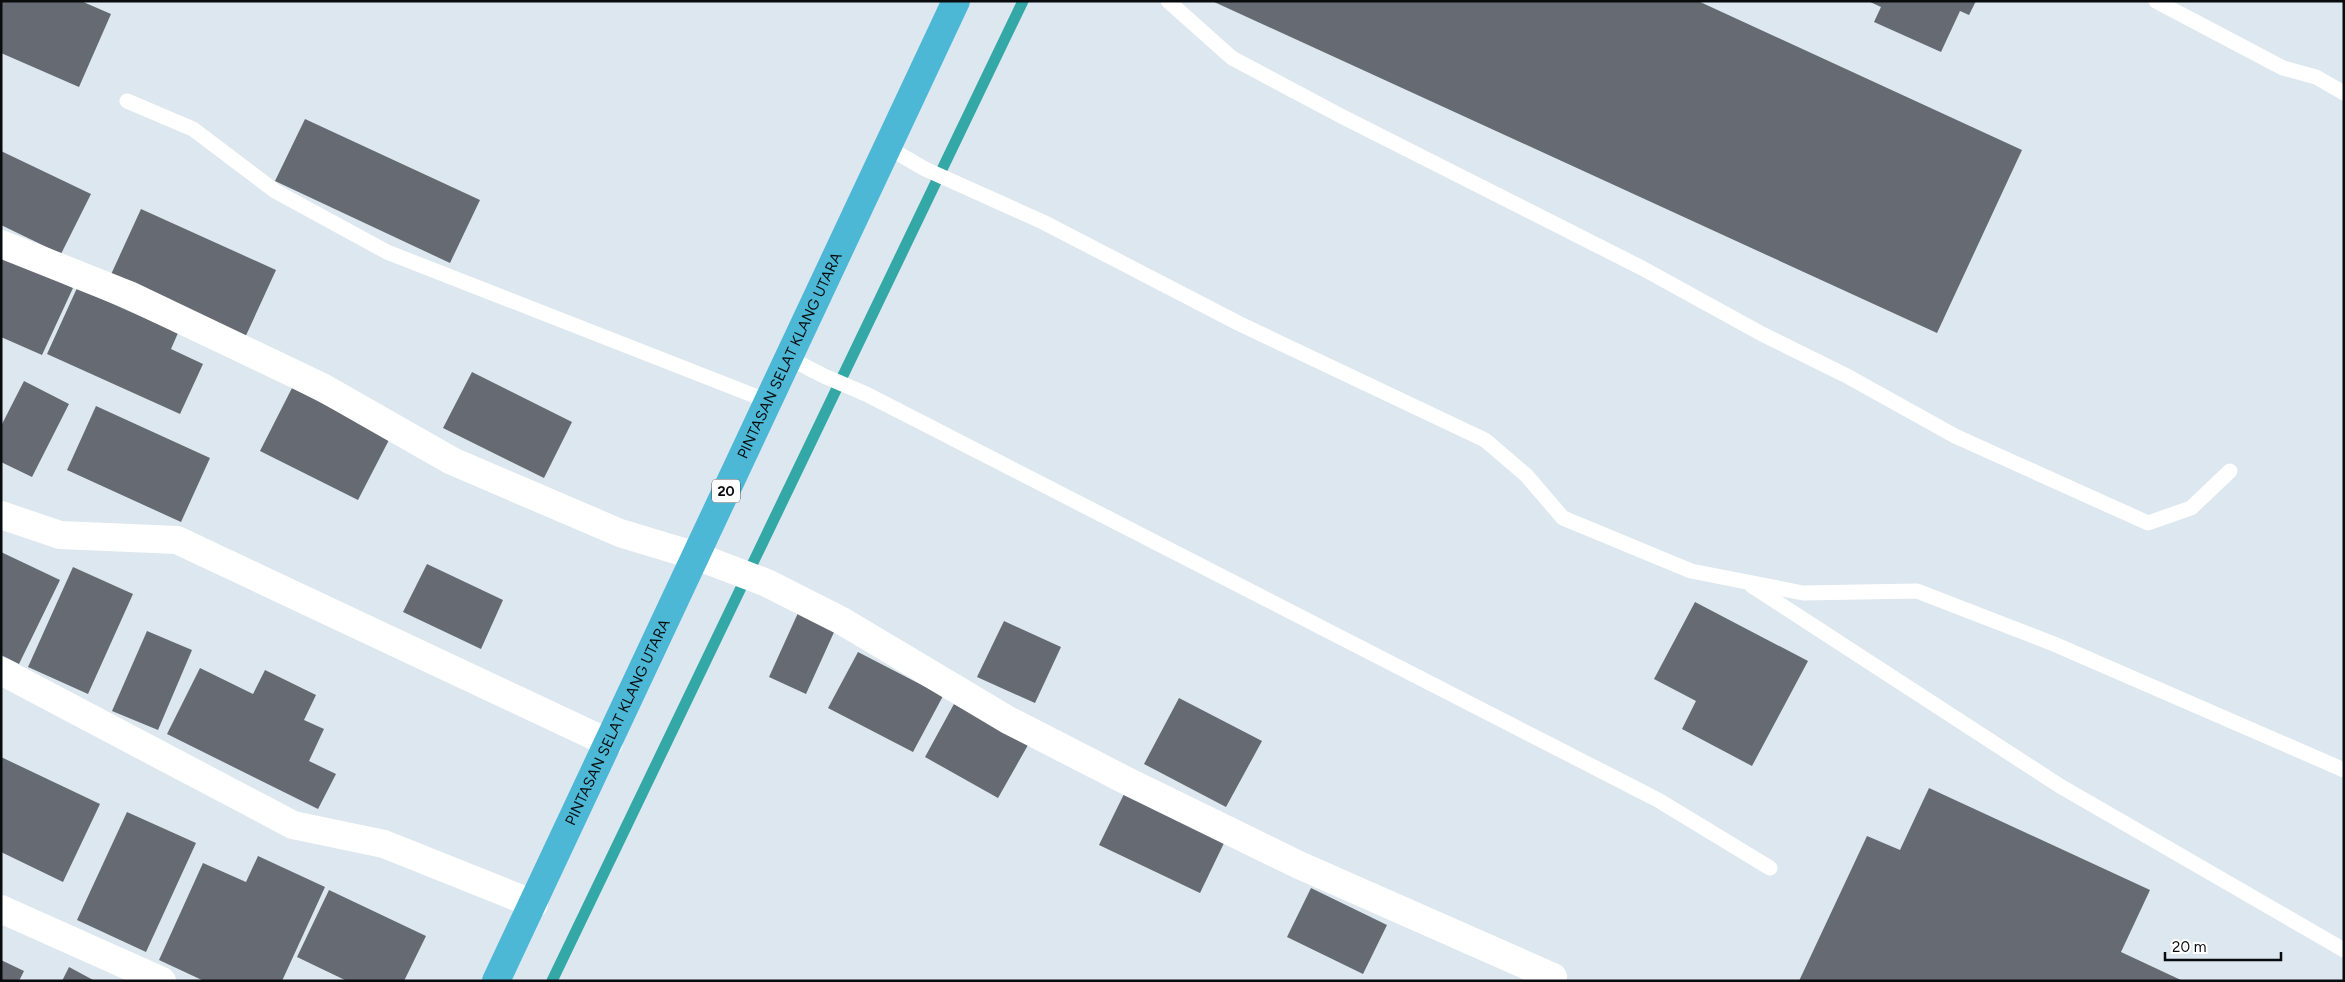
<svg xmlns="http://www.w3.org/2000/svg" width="2345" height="982" font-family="Figtree,sans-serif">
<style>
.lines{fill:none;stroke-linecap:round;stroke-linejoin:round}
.stream{stroke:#34a8a7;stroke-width:11}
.building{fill:#666a73}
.lane{stroke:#fff;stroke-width:15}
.street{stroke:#fff;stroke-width:28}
.highway{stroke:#4cb8d6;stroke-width:28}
.labels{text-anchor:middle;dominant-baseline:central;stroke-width:4;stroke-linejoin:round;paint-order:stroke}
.shield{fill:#fff;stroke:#535557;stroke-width:1}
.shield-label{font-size:14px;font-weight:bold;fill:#090c0f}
.street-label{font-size:15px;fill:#090c0f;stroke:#fff}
</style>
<rect width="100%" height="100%" fill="#dde7ef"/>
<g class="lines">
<path class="stream" d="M552 981 1023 1"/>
</g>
<path class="building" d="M1 1H81L111 14 79 87 1 53Z
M1212 1H1698L2022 150 1937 333Z
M1868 1H1976L1969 15 1960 11 1941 52 1874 22 1881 7Z
M305 119 480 200 450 263 275 181Z
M1 151 91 194 61 254 1 225Z
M141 209 276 270 243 342 108 281Z
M1 256 73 288 42 355 1 337Z
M77 288 178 333 171 349 203 364 180 414 47 354Z
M472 372 572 422 544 478 443 428Z
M24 381 69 404 32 477 1 462V426Z
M292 388 390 438 358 500 260 451Z
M96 406 210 458 181 522 67 470Z
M1 552 60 580 19 664 1 655Z
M427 564 503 600 481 649 403 612Z
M73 567 133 594 88 694 28 667Z
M1695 602 1808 661 1752 766 1682 729 1696 701 1654 679Z
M798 613 835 630 806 694 769 677Z
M1004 621 1061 647 1035 703 977 677Z
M147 631 192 650 158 730 112 711Z
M858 652 943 696 913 752 828 708Z
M200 668 253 694 265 670 316 695 304 720 324 729 309 761 336 774 318 809 167 734Z
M1179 698 1262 741 1226 807 1144 764Z
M954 704 1028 745 998 798 925 757Z
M1 757 100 804 63 882 1 852Z
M1929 788 2150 890 2121 952 2183 981H1799L1867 836 1900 850Z
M1124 794 1225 841 1200 893 1099 845Z
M127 812 196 843 146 952 77 920Z
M258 856 325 887 282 981H204L159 960 203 863 246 882Z
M1311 888 1387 925 1363 974 1287 937Z
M329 890 426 936 404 981H347L297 957Z
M1 960 24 971 19 981H1Z
M69 967 95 981H62Z"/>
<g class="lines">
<path class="lane" d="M1168 1 1232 58 1343 117 1642 268 1762 334 1847 376 1955 436 2148 523 2191 508 2230 471
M2156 1 2283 68 2316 77 2344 93
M127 101 193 129 275 191 387 252 768 401
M887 147 925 169 1043 222 1240 324 1485 440 1526 475 1563 518 1691 571 1803 593 1917 591 2054 644 2344 770
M789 358 824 376 866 394 1658 800 1770 868
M1752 586 2060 786 2344 950"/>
<path class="street" d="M1 244 129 295 322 387 452 461 620 533 696 556 767 583 842 621 1008 720 1131 783 1299 865 1553 977
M1 515 60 535 177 540 609 743
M1 671 293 825 384 844 534 904
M1 909 162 981"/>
<path class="highway" id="s1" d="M496 981 956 1"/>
</g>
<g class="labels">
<rect class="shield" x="712" y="479.5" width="28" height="23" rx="4"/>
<g class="shield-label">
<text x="726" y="491">20</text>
</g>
<g class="street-label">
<text stroke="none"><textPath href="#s1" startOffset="691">PINTASAN SELAT KLANG UTARA</textPath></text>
<text stroke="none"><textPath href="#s1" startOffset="286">PINTASAN SELAT KLANG UTARA</textPath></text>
</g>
</g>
<rect width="2345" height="982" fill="none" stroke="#090c0f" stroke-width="5"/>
<path d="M2165 952v8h116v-8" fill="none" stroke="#090c0f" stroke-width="2.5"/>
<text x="2172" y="952" font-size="15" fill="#090c0f" stroke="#ffffff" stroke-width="4" paint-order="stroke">20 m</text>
</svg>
